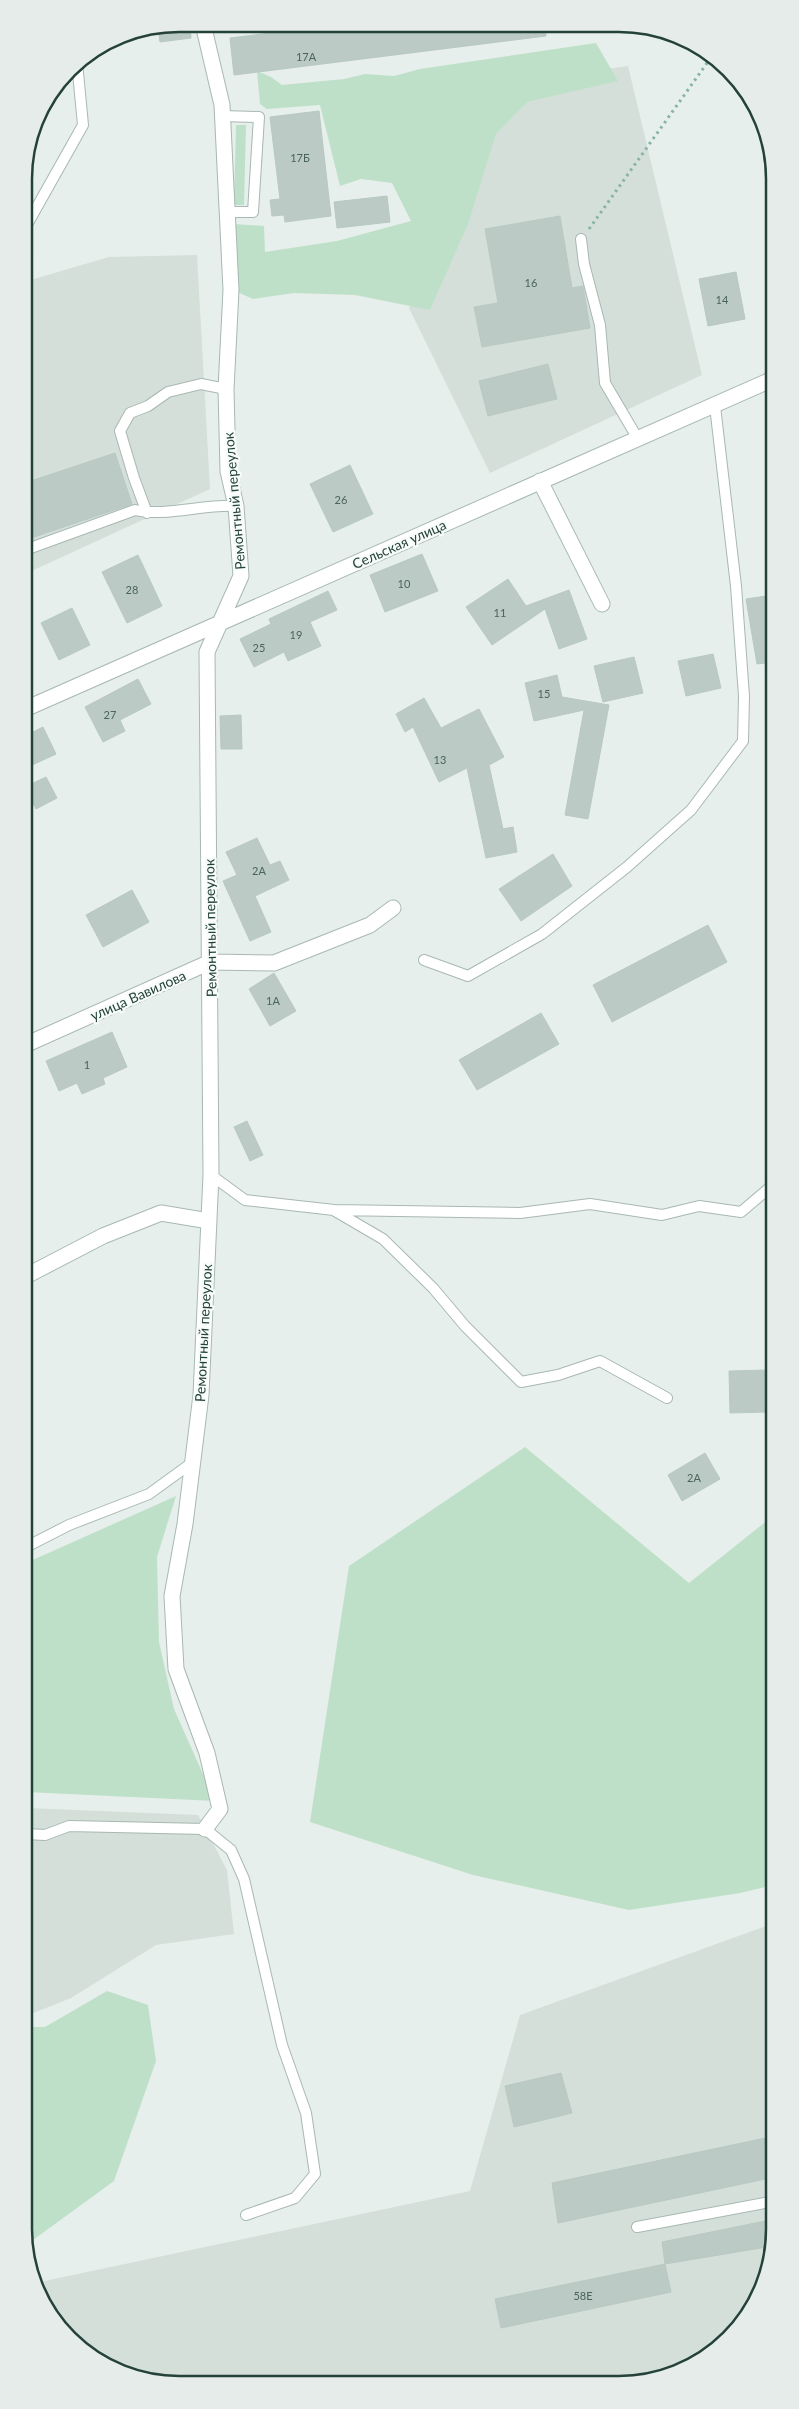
<svg xmlns="http://www.w3.org/2000/svg" width="799" height="2409" font-family="Lato,sans-serif">
<style>
.built{fill:#d4dfda}
.green{fill:#bfe0c8}
.building{fill:#bbcac4;stroke:#b8c9c2}
.lines{fill:none;stroke-linecap:round;stroke-linejoin:round}
.service-casing{stroke:#a8b8b2;stroke-width:12}
.minor-casing{stroke:#a8b8b2;stroke-width:17}
.path{stroke:#86b3a5;stroke-width:3;stroke-dasharray:2.5 4;stroke-linecap:butt}
.service{stroke:#fff;stroke-width:10}
.minor{stroke:#fff;stroke-width:15}
.labels{text-anchor:middle;dominant-baseline:central;stroke-width:4.5;stroke-linejoin:round;paint-order:stroke}
.number-label{font-size:11px;fill:#4a645c}
.street-label{font-size:14px;fill:#24423a;stroke:#f7fbf9}
.rim{fill:none;stroke:#24423a;stroke-width:2.5}
</style>
<rect width="100%" height="100%" fill="#e6efeb"/>
<path class="built" d="M628 66 702 375 490 473 409 308 442 238 474 88Z
M197 255 210 489 25 574 24 282 109 257Z
M26 1808 198 1815 227 1870 234 1934 156 1945 71 1998 26 2016Z
M769 1925 775 1955V2240L764 2289 737 2332 698 2364 650 2382H149L110 2369 70 2340 44 2307 35 2283 470 2191 520 2015Z"/>
<path class="green" d="M596 43 618 81 527 102 496 134 468 224 430 310 355 295 294 293 253 299 235 291 233 224 264 226 265 252 337 241 411 221 392 183 361 179 340 186 320 105 267 109 260 104 257 71 271 77 282 85 344 79 365 74 394 76 420 69Z
M236 125H246L244 205H234Z
M525 1447 689 1583 774 1515V1885L740 1893 629 1910 473 1875 310 1822 349 1566Z
M176 1496 157 1557 159 1642 174 1709 215 1801 26 1792V1563Z
M107 1991 148 2005 156 2061 114 2181 33 2240 27 2242 26 2027H45Z"/>
<path class="building" d="M179 24H190L191 38 160 42 158 28Z
M335 25 545 26 546 36 234 75 230 38Z
M319 111 331 216 285 222 284 215 272 216 270 200 280 199 270 117Z
M387 196 390 222 337 228 334 202Z
M560 216 572 288 583 286 590 328 482 347 474 307 498 303 485 229Z
M736 272 745 319 708 326 699 279Z
M548 364 557 399 488 416 479 381Z
M115 453 132 504 25 540V483Z
M350 465 373 514 333 532 310 484Z
M422 554 438 591 385 612 370 575Z
M138 555 162 606 127 623 102 572Z
M508 579 526 606 569 590 587 639 559 649 545 609 492 645 466 607Z
M328 591 337 610 310 622 321 646 288 661 284 652 254 667 240 639 271 624 269 619Z
M773 595V662L757 664 746 599Z
M72 608 90 645 59 660 41 623Z
M713 654 721 688 686 696 678 661Z
M634 657 643 693 603 702 594 666Z
M557 675 562 697 609 705 588 819 565 815 584 710 534 721 525 683Z
M138 679 151 704 120 720 125 731 103 742 85 707Z
M424 698 441 728 479 709 504 757 489 765 503 829 513 827 517 852 486 858 467 768 439 782 413 727 405 732 396 714Z
M241 715 242 749H221L220 716Z
M43 727 56 754 30 766 25 754V736Z
M46 777 57 798 36 809 25 787Z
M257 838 270 865 280 861 289 880 255 896 271 932 250 941 223 881 237 875 226 852Z
M553 854 572 886 521 921 499 889Z
M132 890 149 922 103 947 86 915Z
M708 925 727 962 612 1022 593 985Z
M274 973 296 1011 270 1026 249 989Z
M541 1013 559 1044 477 1090 459 1060Z
M112 1032 127 1067 103 1078 105 1084 82 1094 77 1083 59 1091 46 1061Z
M247 1121 263 1155 250 1161 234 1127Z
M767 1370 768 1412 730 1413 729 1371Z
M705 1453 720 1479 682 1501 668 1475Z
M561 2073 572 2113 514 2127 505 2086Z
M775 2136V2177L558 2223 552 2183Z
M775 2219 773 2246 665 2264 662 2242Z
M665 2264 671 2292 501 2328 495 2299Z"/>
<g class="lines">
<g class="service-casing">
<path id="service" d="M222 116 259 117 253 212H226
M24 230 83 125 77 62
M581 239 584 264 600 325 605 383 638 439
M147 513 134 478 120 431 130 413 148 406 168 392 201 384 226 389
M25 550 135 510C165 517 203 504 236 506
M424 960 468 976 542 934 627 867 691 810 743 741 744 696 736 586 715 406
M211 1175 245 1200 334 1210 520 1213 590 1204 662 1215 699 1206 741 1212 774 1184
M335 1211 383 1239 433 1288 465 1326 521 1382 558 1375 600 1361 667 1398
M26 1547 69 1525 149 1494 193 1462
M26 1834 45 1835 69 1826 205 1829 231 1850 244 1879 282 2045 306 2113 315 2174 295 2198 246 2215
M637 2227 775 2201"/>
</g>
<g class="minor-casing">
<path id="minor" d="M203 24 222 105 231 290 226 389 228 471 236 506 241 576 207 652 211 1175 201 1395 185 1524 172 1596 176 1669 207 1753 220 1809 205 1829
M540 481 602 604
M25 709 773 379
M25 1045 210 962 274 963 370 925 393 908
M26 1276 103 1236 161 1213 209 1221"/>
</g>
<path class="path" d="M651 27 649 34 665 32
M589 229 712 56"/>
<use href="#service" class="service"/>
<use href="#minor" class="minor"/>
</g>
<g class="labels">
<g class="number-label">
<text x="306" y="56">17А</text>
<text x="300" y="157">17Б</text>
<text x="531" y="282">16</text>
<text x="722" y="299">14</text>
<text x="341" y="499">26</text>
<text x="404" y="583">10</text>
<text x="132" y="589">28</text>
<text x="500" y="612">11</text>
<text x="296" y="634">19</text>
<text x="259" y="647">25</text>
<text x="544" y="693">15</text>
<text x="110" y="714">27</text>
<text x="440" y="759">13</text>
<text x="259" y="870">2А</text>
<text x="273" y="1000">1А</text>
<text x="87" y="1064">1</text>
<text x="694" y="1477">2А</text>
<text x="583" y="2295">58Е</text>
</g>
<g class="street-label">
<text transform="translate(234 501) rotate(-95)">Ремонтный переулок</text>
<text transform="translate(399 544) rotate(-24)">Сельская улица</text>
<text transform="translate(210 928) rotate(-91)">Ремонтный переулок</text>
<text transform="translate(138 995) rotate(-24)">улица Вавилова</text>
<text transform="translate(203 1333) rotate(-87)">Ремонтный переулок</text>
</g>
</g>
<path d="M0 0H799V2409H0ZM179 32H619A147 147 0 0 1 766 179V2229A147 147 0 0 1 619 2376H179A147 147 0 0 1 32 2229V179A147 147 0 0 1 179 32Z" fill="#e6ecea" fill-rule="evenodd"/>
<path class="rim" d="M179 32H619A147 147 0 0 1 766 179V2229A147 147 0 0 1 619 2376H179A147 147 0 0 1 32 2229V179A147 147 0 0 1 179 32Z"/>
</svg>
